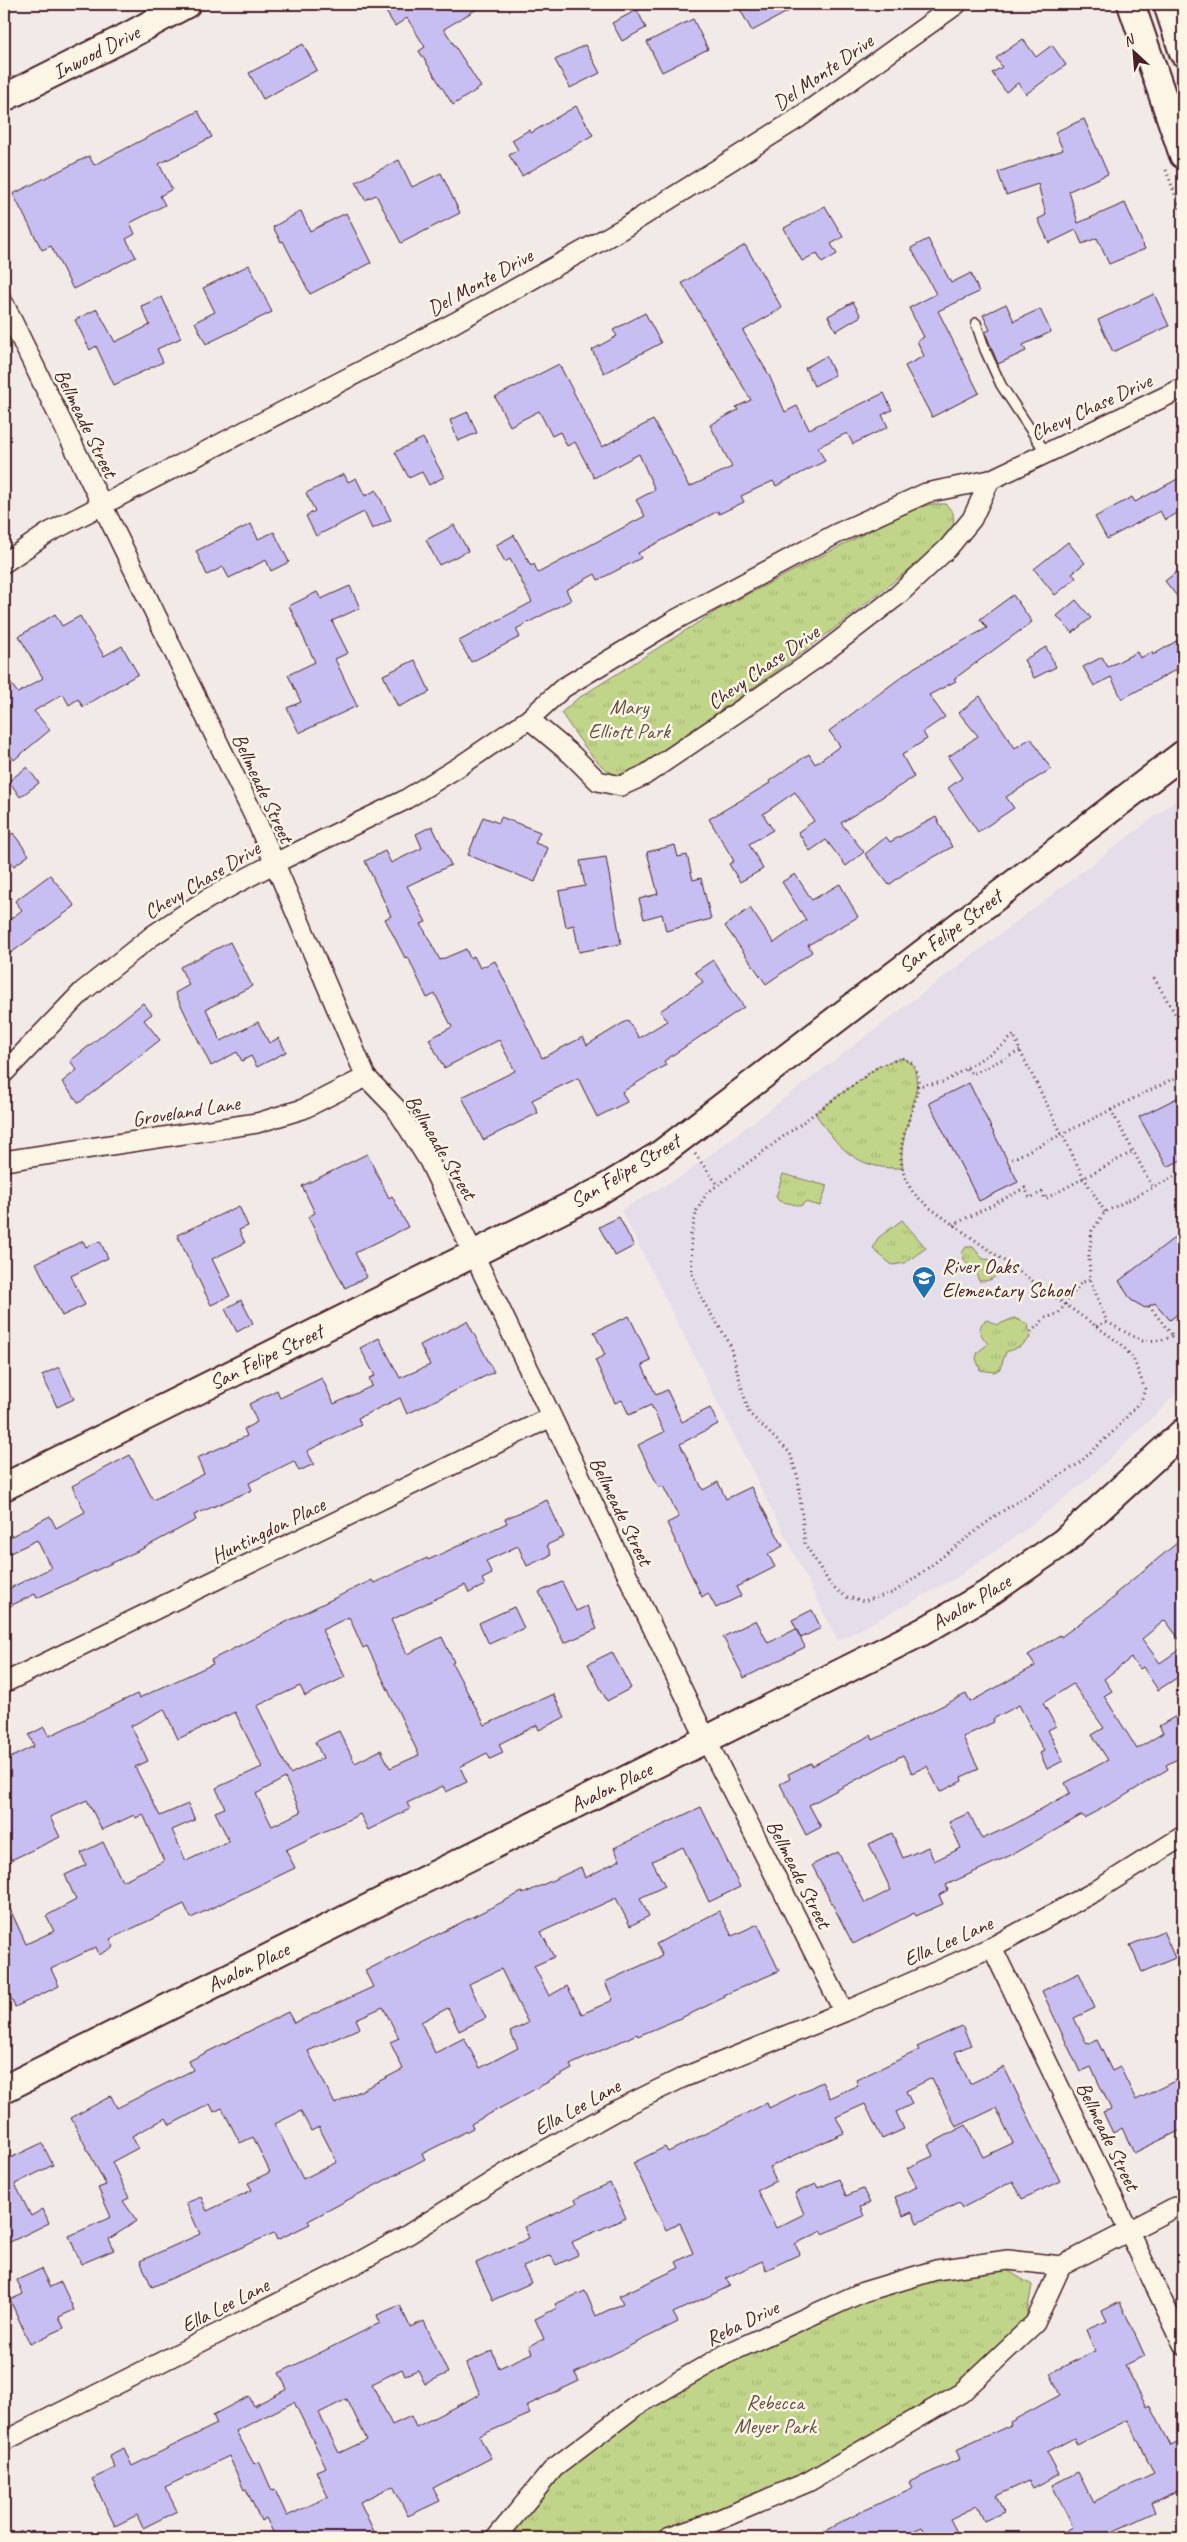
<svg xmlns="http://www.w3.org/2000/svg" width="1187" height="2542" font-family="Caveat,sans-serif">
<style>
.built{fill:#e4ddea}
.grass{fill:url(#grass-tufts);stroke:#867a5a}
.building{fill:#c7bff1;stroke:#4a1f2b;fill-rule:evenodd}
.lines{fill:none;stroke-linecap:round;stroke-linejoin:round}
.lane-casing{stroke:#4a1f2b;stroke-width:12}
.street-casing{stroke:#4a1f2b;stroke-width:22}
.secondary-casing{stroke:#4a1f2b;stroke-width:30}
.path{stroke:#4a1f2b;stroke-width:3;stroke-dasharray:1 4;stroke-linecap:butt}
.lane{stroke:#fcf5e5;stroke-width:9}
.street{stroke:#fcf5e5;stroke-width:19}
.secondary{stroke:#fcf5e5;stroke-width:26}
.labels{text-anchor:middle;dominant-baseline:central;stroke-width:5;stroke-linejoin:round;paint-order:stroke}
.street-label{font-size:21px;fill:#4a1f2b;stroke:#fcf5e5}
.park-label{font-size:21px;fill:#684c43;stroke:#fcf5e5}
.poi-label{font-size:21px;fill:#4a1f2b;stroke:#fcf5e5;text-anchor:start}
</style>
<defs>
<pattern id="grass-tufts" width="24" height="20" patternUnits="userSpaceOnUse" patternTransform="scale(1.25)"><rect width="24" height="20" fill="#c1d58a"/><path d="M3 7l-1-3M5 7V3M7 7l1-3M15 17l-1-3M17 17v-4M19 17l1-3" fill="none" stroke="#a7b677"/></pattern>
</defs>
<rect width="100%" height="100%" fill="#f1eae7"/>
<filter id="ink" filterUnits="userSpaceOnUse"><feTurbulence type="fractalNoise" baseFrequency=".02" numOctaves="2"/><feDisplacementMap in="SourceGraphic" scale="10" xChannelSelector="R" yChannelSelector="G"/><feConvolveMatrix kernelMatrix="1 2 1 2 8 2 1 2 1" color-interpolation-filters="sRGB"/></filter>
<g filter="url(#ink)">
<path class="built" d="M1183 795V1388L1087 1480 1023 1531 956 1578 838 1641 621 1210 685 1174Z"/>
<path class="grass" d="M931 504H946L953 513 954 527C930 554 902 575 874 597 800 658 719 711 640 766 634 769 625 775 619 775 599 774 573 729 561 713L577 699 718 610 908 511Z
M902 1058 912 1063C928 1096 895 1132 903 1168 857 1170 839 1149 815 1113L879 1066Z
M783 1174 827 1186 820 1206 805 1202 801 1206 779 1201 776 1197Z
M902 1220 926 1248 905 1263 892 1265 873 1249 878 1238Z
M966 1247H973L983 1259 994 1260 1000 1271C993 1280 990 1281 979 1281L974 1268C966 1265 964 1261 962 1253Z
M1014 1318 1028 1324 1030 1338 1019 1347 1006 1352 1000 1369 994 1372 980 1370 976 1358 978 1352 988 1344C981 1336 975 1326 987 1320L997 1325Z
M1005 2269 1032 2285 1026 2320 956 2386 804 2475 703 2517 642 2538H519L515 2529 560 2474 641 2414 730 2361 866 2300 937 2279Z"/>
<path class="building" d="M381 4H485L444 29 481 87 453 105 419 51 425 47 407 18 395 26Z
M737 4H802L752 31Z
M637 10 646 28 622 41 612 23Z
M693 19 708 49 662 72 647 42Z
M1023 39 1036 57 1052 45 1066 65 1026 94 1018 83 1006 92 992 73 1002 67 996 58Z
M303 44 317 70 263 99 249 73Z
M585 45 600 73 570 88 555 60Z
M576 106 593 135 522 176 509 155 518 150 512 140 529 130 531 133Z
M198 111 212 137 159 164 172 189 160 196 165 205 130 223 135 234 126 239 136 257 73 289 51 246 42 250 13 194 89 156 94 165Z
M1084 119 1108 174 1069 191 1078 223 1125 203 1145 249 1109 264 1097 238 1082 244 1076 230 1049 243 1038 219 1046 215 1038 184 1006 195 998 172 1063 150 1055 132Z
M399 160 412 187 441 173 460 213 401 243 376 195 365 200 356 182Z
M825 206 843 237 831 244 837 254 822 263 817 253 802 261 784 228Z
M301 211 310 231 346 213 371 263 310 294 283 241 281 242 273 227Z
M928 239 951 283 971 273 979 292 938 311 979 393 932 417 905 366 924 356 917 341 924 337 909 308 936 294 911 248Z
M745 245 782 308 743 331 769 375 785 412 797 406 809 429 884 393 892 410 882 415 888 427 853 444 847 433 818 447 825 461 776 486 773 481 741 496 744 502 719 514 718 511 638 553 641 558 598 580 595 574 566 590 571 600 516 629 520 637 471 662 459 641 532 602 510 559 505 562 496 545 514 535 531 566 534 564 538 573 645 516 636 500 655 490 639 454 594 478 575 442 567 446 560 432 552 436 539 411 510 426 495 397 559 364 602 447 653 420 673 455H674L689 487 732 467 710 425 738 410 736 407 751 400 682 283Z
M249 265 272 312 206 344 195 322 215 312 203 288Z
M1154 294 1169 326 1113 352 1098 320Z
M162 297 181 338 157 349 163 362 114 385 96 346 90 350 75 320 97 309 115 342 150 325 141 306Z
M853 302 861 316 836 331 828 316Z
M1006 304 1014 321 1040 309 1051 332 1023 345 1026 351 998 364 985 332 990 330 983 315Z
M645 313 661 343 604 373 592 350 617 336 613 330Z
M826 356 835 375 814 386 805 368Z
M468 412 477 433 458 441 450 420Z
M423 438 444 477 429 485 422 472 409 478 395 452Z
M344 474 348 482 356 478 365 496 376 490 391 520 372 529 364 512 316 536 306 516 315 511 306 493Z
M1183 476V510L1165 520 1160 511 1107 539 1095 517 1132 497 1135 502Z
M251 524 258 539 274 532 289 562 271 571 266 560 229 578 223 567 207 575 196 551Z
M454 525 468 551 439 565 426 540Z
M1068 542 1085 563 1072 573 1076 578 1055 595 1034 569Z
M1183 567V604L1165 581Z
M350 586 360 608 332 621 348 653 335 659 357 706 299 733 287 708 301 702 288 675 315 662 289 606 317 592 321 599Z
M1013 595 1032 622 954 679 956 681 929 695 945 717 923 732 927 739 902 755 914 777 841 823 864 852 846 866 826 840 810 851 798 832 814 821 795 792 763 814 773 830 749 844 763 869 740 882 729 864 734 861 709 819 770 783 769 781 809 754 815 764 840 746 829 731 915 667 987 628 980 619Z
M1076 600 1091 618 1072 633 1057 616Z
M55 614 62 626 80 616 104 656 122 646 138 674 83 707 78 699 69 705 63 694 34 711 50 730 14 760 4 747V675L18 693 43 678 19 636Z
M1183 637V666L1122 699 1111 677 1094 686 1083 667 1102 657 1108 667 1137 652 1140 658 1152 652 1153 655Z
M1046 647 1056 667 1034 678 1024 660Z
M415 660 430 692 398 707 383 675Z
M980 696 1015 748 1031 738 1051 769 1006 797 1014 808 978 832 948 788 962 778 948 757 978 736 959 713Z
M27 767 39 783 20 797 9 781Z
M483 817 499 823 501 817 540 832 535 843 548 848 535 882 468 855Z
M936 817 952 847 905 873 889 885 865 854 886 837 890 842Z
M432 826 451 865 407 886 426 922 421 924 440 960 466 949 470 958 474 956 480 968 495 961 542 1058 583 1037 587 1045 628 1020 639 1038 667 1021 660 1011 703 982 695 972 713 960 744 1007 664 1061 666 1065 622 1092 627 1102 597 1117 578 1078 532 1100 538 1113 483 1140 462 1097 515 1071 499 1040 444 1068 429 1039 452 1027 435 994 427 998 408 957 405 958 385 919 391 916 365 861 385 851 391 863 422 848 416 834Z
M13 833 29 855 14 866 4 851V840Z
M675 845 678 857 687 855 693 880 701 878 711 919 666 931 662 914 644 919 639 899 658 894 647 852Z
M606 857 621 944 579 952 574 925 566 927 559 891 585 886 580 861Z
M795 874 812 900 840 884 858 917 808 945 812 952 766 984 725 926 750 908 774 943 806 920 782 882Z
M50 875 75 906 4 958V924L22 910 15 901Z
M230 942 252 986 206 1009 221 1041 258 1022 269 1043 279 1038 286 1052 257 1067 251 1056 242 1061 237 1052 211 1066 175 993 189 985 180 967Z
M143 1003 152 1014 144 1020 160 1040 79 1103 62 1082 77 1070 70 1061Z
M969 1083 1018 1182 979 1201 929 1103Z
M1183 1095V1159L1167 1167 1139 1117Z
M367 1154 389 1198 392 1196 408 1227 355 1253 367 1277 345 1288 308 1217 315 1213 302 1186Z
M239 1206 248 1226 239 1230 245 1243 212 1259 230 1296 211 1305 177 1235Z
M619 1217 634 1246 615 1256 599 1227Z
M1183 1231V1310L1170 1320 1155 1303 1145 1308 1131 1300 1119 1281Z
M83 1241 86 1247 100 1241 108 1258 71 1276 85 1305 62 1316 36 1263Z
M241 1300 253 1323 237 1332 225 1309Z
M629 1316 651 1361 642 1365 656 1395 667 1390 682 1422 710 1408 718 1424 680 1444 703 1490 718 1482 726 1499 751 1487 783 1546 768 1554 775 1567 736 1587 741 1596 716 1608 708 1593 702 1597 687 1566 667 1523 679 1517 663 1486 659 1488 638 1445 664 1432 651 1405 629 1415 622 1400 615 1403 595 1360 605 1355 594 1332Z
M467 1321 494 1372 407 1414 400 1398 358 1418 361 1425 307 1451 314 1464 299 1471 294 1461 249 1483 252 1490 194 1515 196 1520 142 1549 37 1598 35 1594 4 1609V1591L51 1568 37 1540 4 1556V1540L50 1516 56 1528 85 1512 72 1486 130 1455 153 1500 204 1474 197 1458 247 1436 244 1429 257 1422 249 1404 277 1390 280 1398 322 1378 334 1404 372 1386 369 1378 375 1376 360 1348 379 1338 400 1378 430 1365 420 1345Z
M59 1367 74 1399 57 1407 42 1375Z
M547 1500 564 1537 547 1545 551 1555 527 1566 518 1546 486 1561 492 1574 482 1579 485 1585 469 1593 465 1585 391 1620 407 1654 442 1637 454 1662 452 1663 485 1725 553 1694 565 1717 539 1730 537 1725 499 1744 503 1753 490 1759 487 1753 460 1767 467 1782 446 1792 443 1786 407 1803 410 1809 368 1830 360 1814 286 1850 295 1868 191 1918 184 1904 110 1939 114 1947 99 1955 96 1947 51 1969 59 1986 15 2007 4 1983V1896L26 1944 54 1931 46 1916 76 1900 65 1875 86 1865 81 1853 103 1842 122 1881 164 1861 143 1814 136 1818 134 1815 102 1830 87 1800 50 1817 60 1837 11 1860 4 1844V1761L34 1746 29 1735 44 1727 49 1736 137 1694 139 1698 213 1664 211 1660 312 1609 372 1580 374 1583 427 1558 428 1560 507 1523 505 1519ZM349 1617 363 1648 367 1646 419 1755 390 1768 381 1750 355 1763 339 1731 315 1742 323 1758 290 1774 257 1706 300 1686 305 1696 345 1677 322 1630ZM164 1709 178 1739 235 1712 262 1767 216 1788 225 1808 215 1812 229 1841 186 1861 172 1830 195 1820 188 1804 160 1816 135 1767 148 1761 131 1726ZM285 1778 301 1812 272 1826 256 1794Z
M1183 1538V1644L1165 1620 1142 1639 1160 1663 1183 1647V1674L1158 1690 1143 1667 1140 1669 1131 1658 1104 1679 1112 1691 1104 1696 1137 1749 1163 1733 1159 1726 1183 1712V1756L1166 1765 1168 1769 1121 1798 1084 1818 1082 1815 1011 1855 946 1885 948 1890 939 1895 943 1904 916 1916 914 1913 853 1944 812 1865 838 1852 865 1903 891 1890 869 1844 892 1833 903 1858 928 1847 934 1861 961 1848 949 1822 969 1813 982 1839 1013 1825 1070 1793 1065 1783 1108 1760 1092 1735 1104 1728 1073 1684 1043 1703 1056 1726 1048 1730 1063 1761 1047 1769 1040 1753 1044 1751 1019 1705 993 1719 994 1722 963 1737 979 1769 961 1777 962 1781 940 1792 927 1766 912 1773 903 1755 809 1805 821 1827 806 1835 780 1784 790 1779 788 1774 811 1763 812 1766 871 1735 873 1740 966 1694 970 1702 1035 1666 1028 1655 1060 1635 1061 1637 1116 1596 1115 1594Z
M562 1582 576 1611 587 1606 597 1629 564 1643 539 1592Z
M514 1607 524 1628 489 1644 479 1623Z
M812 1610 821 1628 801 1638 792 1620Z
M756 1620 768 1643 796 1629 805 1647 744 1678 723 1637Z
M612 1652 631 1688 607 1701 588 1664Z
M701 1807 740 1887 709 1902 683 1847 652 1861 665 1886 640 1898 649 1916 630 1926 616 1898 541 1932 554 1957 534 1966 549 1996 567 1986 582 2014 613 2000 605 1982 662 1956 656 1944 719 1911 732 1936 758 1924 779 1971 724 1995 725 1997 690 2014 638 2036 637 2034 570 2065 572 2069 471 2124 473 2128 422 2154 425 2159 308 2221 310 2224 277 2240 274 2233 152 2287 140 2261 200 2234 186 2203 201 2197 207 2211 252 2190 248 2183 270 2172 253 2137 240 2143 222 2108 214 2112 210 2104 170 2125 166 2118 132 2136 138 2148 112 2162 129 2198 123 2201 137 2221 109 2239 114 2250 81 2264 69 2236 111 2217 98 2188 106 2185 71 2118 111 2096 117 2108 193 2070 189 2061 288 2012 294 2023 373 1987 365 1971 522 1892 523 1894 581 1867 585 1878 620 1860 614 1848ZM501 1969 528 2023 510 2032 518 2048 480 2068 464 2038 435 2053 421 2022 448 2008 459 2031 486 2018 469 1984ZM383 2007 399 2038 390 2042 403 2069 335 2104 308 2051 360 2028 356 2019ZM301 2111 311 2131 319 2127 337 2162 303 2179 275 2124Z
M1163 1931 1175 1958 1142 1972 1130 1945Z
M1079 1973 1095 2008 1074 2018 1087 2044 1097 2040 1112 2071 1120 2067 1136 2100 1183 2077V2129L1134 2153 1122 2128 1113 2133 1103 2112 1111 2109 1091 2067 1080 2072 1042 1991Z
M962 2026 971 2045 955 2052 970 2084 1004 2067 1060 2181 1022 2199 1013 2181 962 2208 959 2203 917 2223 912 2212 903 2216 895 2197 917 2187 907 2168 933 2156 928 2145 966 2125 983 2157 1013 2143 996 2108 956 2127 932 2078 906 2091 912 2104 896 2112 904 2129 882 2139 865 2104 836 2117 844 2133 769 2167 776 2181 757 2190 776 2228 804 2214 795 2193 816 2184 818 2188 839 2179 846 2196 863 2189 870 2203 860 2207 864 2216 823 2234 822 2231 795 2244 800 2254 766 2270 762 2261 726 2278 730 2286 673 2313 678 2322 575 2373 579 2381 526 2406 530 2414 479 2436 491 2458 433 2488 440 2501 408 2516 393 2486 360 2502 377 2538H276L266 2518 261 2521 246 2489 244 2490 229 2456 165 2487 177 2511 143 2528 137 2515 115 2526 92 2479 115 2468 109 2455 124 2448 132 2466 217 2424 213 2415 249 2396 254 2406 287 2389 279 2373 380 2323 377 2315 400 2305 410 2327 424 2321 448 2373 425 2384 418 2370 405 2375 402 2369 372 2384 392 2425 411 2416 416 2427 480 2394 466 2363 492 2351 499 2368 532 2353 529 2346 544 2339 535 2319 557 2308 555 2304 585 2291 596 2316 623 2303 619 2296 679 2268 676 2262 693 2253 680 2223 666 2230 633 2163 665 2147 668 2152 767 2103 769 2108 822 2082 830 2098 858 2085 856 2080 919 2050 917 2047ZM347 2399 367 2440 339 2453 319 2413ZM294 2402 326 2467 316 2471 328 2497 287 2516 275 2490 272 2491 259 2461 254 2464 236 2431Z
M42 2143 53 2165 15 2184 31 2216 43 2209 49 2223 4 2245V2161Z
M610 2183 626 2218 572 2242 578 2255 556 2265 551 2255 523 2267 531 2283 493 2300 476 2263 529 2238 524 2227 577 2203 575 2199Z
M41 2269 50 2287 61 2282 74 2310 59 2317 64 2328 30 2344 10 2300 23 2294 17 2280Z
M1120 2302 1145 2356 1125 2365 1147 2407 1150 2405 1171 2446 1183 2440V2488L1151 2503 1155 2512 1099 2538H1051L1073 2527 1052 2485 1078 2472 1093 2502 1154 2473 1128 2420 1077 2445 1074 2438 1047 2452 1059 2474 1033 2488 1029 2481 996 2496 1004 2512 984 2521 977 2506 950 2519 960 2538H928L922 2527 898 2538H811L861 2512 912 2488 909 2482 960 2459 956 2450 1011 2425 1010 2422 1060 2395 1050 2373 1095 2351 1086 2330 1107 2321 1102 2311Z"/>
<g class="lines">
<g class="lane-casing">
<path id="lane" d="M976 323 985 350 1001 385 1046 453"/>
</g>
<g class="street-casing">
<path id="street" d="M4 304 257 822 366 1077 395 1107 429 1161 706 1739 844 2012
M4 563 48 533 454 323 622 229 797 119 957 4
M529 719 572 755 598 781 621 786 645 775 814 660 897 596 948 548 972 519 990 480
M4 1073 83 991 152 936 207 899 273 864 403 801 460 766 529 719 563 688 675 620 836 534 926 493 990 480 1183 388
M4 1161 257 1123 303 1109 366 1077
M4 1683 551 1417
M992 1947 1183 2344
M4 2441 348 2268 409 2234 522 2163 617 2110 682 2078 844 2012 992 1947 1094 1892 1183 1836
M496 2538 554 2468 636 2406 726 2354 863 2292 936 2270 1008 2260 1061 2266 1183 2203
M668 2538 706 2525 808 2482 961 2393 1035 2323 1061 2266"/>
</g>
<g class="secondary-casing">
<path id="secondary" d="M1131 4 1183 155
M1167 4 1183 53
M4 98 128 36 187 4
M4 1487 598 1192 659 1155 1183 754
M4 2089 922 1632 992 1591 1063 1542 1183 1432"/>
</g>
<path class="path" d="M1166 170 1183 216
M1154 978 1183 1027
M902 1058 912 1063C914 1067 918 1072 918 1077 920 1115 884 1146 911 1189 915 1196 924 1202 930 1208L1121 1344 1133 1358 1145 1389 1142 1399 1118 1427 1078 1464 998 1514 915 1578 892 1593 864 1601 847 1597 832 1587 805 1544 798 1478 790 1453 749 1413 729 1342 704 1303 692 1274 691 1235 697 1210 707 1193 879 1066Z
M966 1069 972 1074 1020 1051
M917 1086 944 1082 1002 1046 1014 1035 1020 1051 1084 1178 1105 1212
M1111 1110 1153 1188
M695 1154 718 1185
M1012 1159 1183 1074
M1183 1172 1105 1212 1092 1231 1089 1256 1090 1279 1107 1322 1142 1341 1162 1340 1183 1333
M953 1225 1025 1188 1030 1198 1042 1192 1045 1199 1134 1151
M1149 1306 1173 1336
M1096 1326 1107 1322
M1031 1332 1045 1318 1058 1314 1081 1283 1090 1279"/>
<use href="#lane" class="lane"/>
<use href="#street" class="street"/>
<use href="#secondary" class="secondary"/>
</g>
</g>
<defs>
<g id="school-pin" transform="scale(1.25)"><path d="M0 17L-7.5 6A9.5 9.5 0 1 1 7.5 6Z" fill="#1f6fb2" stroke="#fcf5e5"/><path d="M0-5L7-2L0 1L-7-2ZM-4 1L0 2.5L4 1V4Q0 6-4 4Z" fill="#fff"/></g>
</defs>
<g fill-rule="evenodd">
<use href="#school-pin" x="924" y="1278"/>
</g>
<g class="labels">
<g class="street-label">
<text transform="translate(96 52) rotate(-27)">Inwood Drive</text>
<text transform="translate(823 72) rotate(-35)">Del Monte Drive</text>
<text transform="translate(480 282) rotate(-29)">Del Monte Drive</text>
<text transform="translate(1091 407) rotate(-25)">Chevy Chase Drive</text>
<text transform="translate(86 423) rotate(64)">Bellmeade Street</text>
<text transform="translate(763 667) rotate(-35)">Chevy Chase Drive</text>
<text transform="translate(263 788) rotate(65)">Bellmeade Street</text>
<text transform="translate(202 880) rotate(-31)">Chevy Chase Drive</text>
<text transform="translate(950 931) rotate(-37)">San Felipe Street</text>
<text transform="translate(186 1111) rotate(-9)">Groveland Lane</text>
<text transform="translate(441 1147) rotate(59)">Bellmeade Street</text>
<text transform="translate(625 1171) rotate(-31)">San Felipe Street</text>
<text transform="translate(266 1357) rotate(-26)">San Felipe Street</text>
<text transform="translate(621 1511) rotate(64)">Bellmeade Street</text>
<text transform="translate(268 1530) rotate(-26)">Huntingdon Place</text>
<text transform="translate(971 1602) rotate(-31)">Avalon Place</text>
<text transform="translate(611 1787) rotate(-26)">Avalon Place</text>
<text transform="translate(799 1874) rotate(63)">Bellmeade Street</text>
<text transform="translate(948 1941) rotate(-24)">Ella Lee Lane</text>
<text transform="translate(248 1967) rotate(-26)">Avalon Place</text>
<text transform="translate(577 2107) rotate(-29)">Ella Lee Lane</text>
<text transform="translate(1108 2136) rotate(64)">Bellmeade Street</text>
<text transform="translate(225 2305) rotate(-27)">Ella Lee Lane</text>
<text transform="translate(742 2323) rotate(-26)">Reba Drive</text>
</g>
<g class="park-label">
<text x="629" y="707">Mary<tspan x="629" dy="24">Elliott Park</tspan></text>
<text x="775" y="2402">Rebecca<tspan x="775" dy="24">Meyer Park</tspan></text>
</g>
<g class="poi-label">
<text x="942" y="1266">River Oaks<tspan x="942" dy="24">Elementary School</tspan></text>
</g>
</g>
<rect width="1187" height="2542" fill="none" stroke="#fcf5e5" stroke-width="20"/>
<rect x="10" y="10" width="1167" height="2522" fill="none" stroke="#4a1f2b" stroke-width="2" filter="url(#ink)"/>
<g transform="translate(1134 52) rotate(334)" stroke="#fcf5e5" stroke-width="4" paint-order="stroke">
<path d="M0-4L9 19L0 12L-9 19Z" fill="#4a1f2b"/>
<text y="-8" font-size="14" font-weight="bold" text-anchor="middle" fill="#4a1f2b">N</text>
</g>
</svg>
